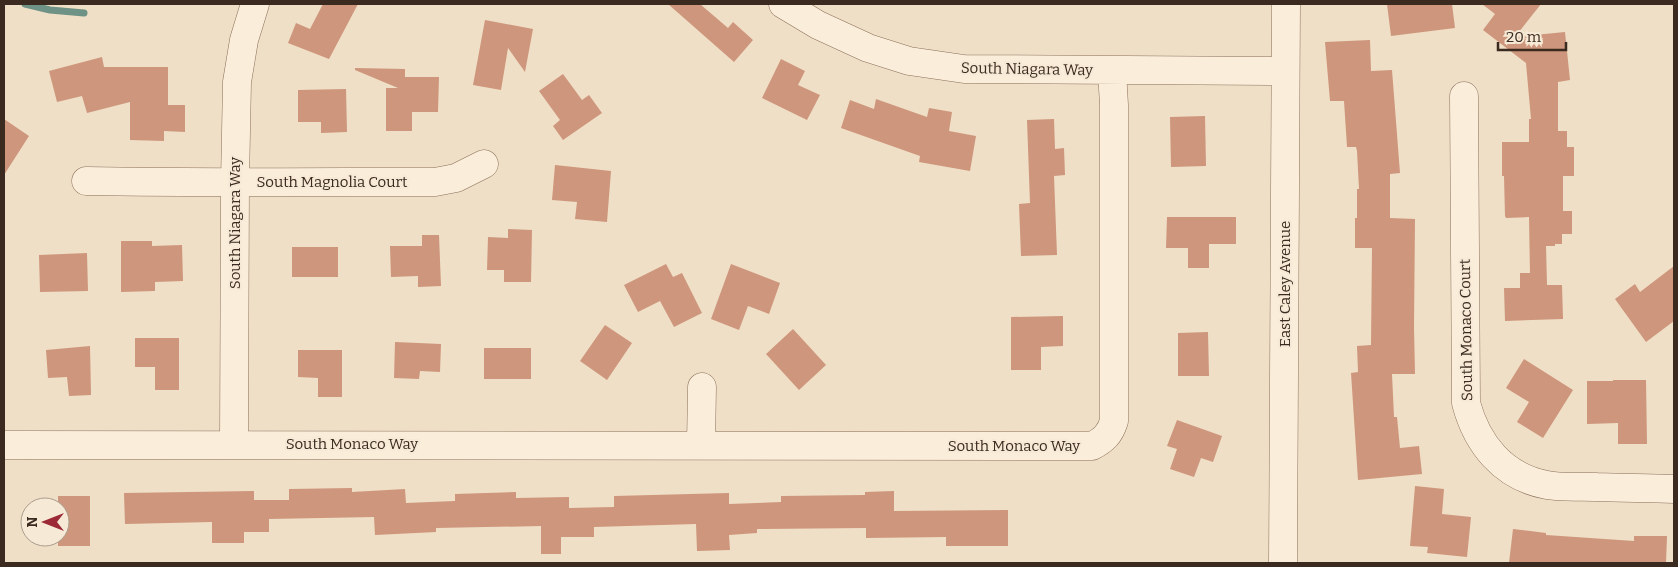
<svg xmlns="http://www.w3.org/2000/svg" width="1678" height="567" font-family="Bitter,serif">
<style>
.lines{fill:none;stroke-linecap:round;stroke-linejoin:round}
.stream{stroke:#6e9285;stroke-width:7}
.building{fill:#ce967c}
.minor-casing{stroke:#8b705b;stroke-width:29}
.minor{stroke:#faedda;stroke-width:28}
.labels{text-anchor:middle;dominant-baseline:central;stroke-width:4;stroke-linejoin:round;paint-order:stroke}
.street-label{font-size:15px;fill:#3b2a1f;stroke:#f6ead6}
</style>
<rect width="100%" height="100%" fill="#efdfc6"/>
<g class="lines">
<path class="stream" d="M25 4 50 10 84 13"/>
</g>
<path class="building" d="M323 4H358L329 59 288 43 296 23 310 29Z
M668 4H700L728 28 733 22 753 40 734 62Z
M1387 4H1452L1455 28 1391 36Z
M1482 4H1541L1515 37 1565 32 1570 80 1558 82V131H1567V147H1574V176H1563V211H1572V234H1562V244H1555V246H1546L1547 285H1562L1563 319 1505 321 1504 288H1520V273H1530L1529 217 1506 218 1505 216 1504 176H1502V142H1529V119H1531L1526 63 1483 30 1495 14Z
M485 20 533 29 525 72 508 48 501 90 473 85Z
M1370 40 1371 71 1392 70 1400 173 1390 174V218L1415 219 1414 328 1415 374H1392L1394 417H1397L1400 448 1419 446 1422 474 1358 480 1351 373 1358 372 1357 346 1371 345 1372 248H1355V218H1357V189H1359L1357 151 1356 147H1347L1344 101H1330L1325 42Z
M102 57 104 67H168V105H185V132L164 131V141L130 140V102L87 113 82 96 57 102 49 71Z
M781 59 805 71 798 85 820 95 807 120 762 98Z
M355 68 405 69V77H439L438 112H412V131H386V88H398L355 70Z
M563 74 582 100 589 95 602 113 563 140 553 126 560 120 539 91Z
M346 89 347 132 321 133V122H298V90Z
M876 99 927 117 929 108 952 112 949 131 976 136 970 171 919 162 920 156 841 128 850 100 874 109Z
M1205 116 1206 166 1171 167 1170 117Z
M4 119 29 136 4 175Z
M1054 119 1055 149 1064 148 1065 175 1054 176 1057 255 1021 256 1019 204 1030 203 1027 120Z
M555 165 611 171 607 222 575 219 577 202 552 200Z
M1167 217H1236V244H1209V268H1188V248H1166Z
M508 229 532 230 531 282H504V270H487L488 237 508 238Z
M422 235H439L441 286 418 287V276L391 277 390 246H422Z
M121 241H152V246L182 245 183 281 155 282V291L121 292Z
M292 247H338V277H292Z
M87 253 88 291 40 292 39 255Z
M666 264 673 277 682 273 702 313 674 327 660 301 638 312 624 285Z
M731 264 780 283 769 314 748 306 739 330 711 319Z
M1674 266V321L1646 342 1615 299 1635 284 1640 292Z
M1063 316V346L1041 347V370H1011V317Z
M605 325 632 343 607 380 580 361Z
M793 329 826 365 799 390 766 354Z
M1208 332 1209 376H1178V333Z
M135 338H179V390H155V367H135Z
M395 342 441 344 440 372 420 371 419 379 394 378Z
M90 346 91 395 69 396 67 377 48 378 46 350Z
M484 348H531V379H484Z
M298 350H342V397H318V378L298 377Z
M1524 359 1573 390 1543 438 1517 422 1529 402 1506 388Z
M1613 380H1646L1647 444H1618V423L1587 424V381H1613Z
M1177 420 1222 436 1213 462 1201 458 1194 477 1170 469 1177 449 1167 446Z
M1415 486 1444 489 1442 514 1471 517 1467 557 1427 553 1428 547 1410 546Z
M352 488V492L405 489 406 503 455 501V494L516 492V498L569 497V508L614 507V496L729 493V504L781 502V496L865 495V492L894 491V511L1008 510V546H946V537L866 538V528L757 529V533L729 535 730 550 697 551 696 524 594 527V537H561V554H541V526L436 528V532L375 535 374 517 269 519V532H244V543H212V522L125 524 124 493 254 491V500H289V489Z
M58 496H90V546H58V537H60V507H58Z
M1513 529 1546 533V535L1634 541V536H1667L1666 563H1509Z"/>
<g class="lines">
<g class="minor-casing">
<path id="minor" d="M783 4 818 25 868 48 909 61 964 69 1285 71
M1464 96 1466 403C1477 444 1503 477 1547 485 1563 488 1581 486 1597 487 1623 488 1649 488 1674 489
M86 181C202 183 319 182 435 182L456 178 484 164
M234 444 235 182 237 82 244 40 255 4
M4 445 1092 446C1104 440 1110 434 1114 421V105L1112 71
M701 445 702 387
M1283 563 1286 4"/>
</g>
<use href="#minor" class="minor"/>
</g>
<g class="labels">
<g class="street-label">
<text transform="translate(1027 69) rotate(1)">South Niagara Way</text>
<text x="332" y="182">South Magnolia Court</text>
<text transform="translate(235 223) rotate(-90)">South Niagara Way</text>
<text transform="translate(1285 284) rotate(-90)">East Caley Avenue</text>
<text transform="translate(1466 330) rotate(-91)">South Monaco Court</text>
<text x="352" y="444">South Monaco Way</text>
<text x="1014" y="446">South Monaco Way</text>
</g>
</g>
<rect width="1678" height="567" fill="none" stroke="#3b2a1f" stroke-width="10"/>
<g transform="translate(45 522) rotate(270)"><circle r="24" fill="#f6ead6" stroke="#ab9d8d"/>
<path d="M0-4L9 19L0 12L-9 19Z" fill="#9c2a36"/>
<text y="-8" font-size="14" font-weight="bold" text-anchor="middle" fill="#3b2a1f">N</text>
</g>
<path d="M1498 42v8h68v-8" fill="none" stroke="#3b2a1f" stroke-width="2.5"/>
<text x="1506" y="42" font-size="15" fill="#3b2a1f" stroke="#f6ead6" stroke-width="4" paint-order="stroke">20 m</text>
</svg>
